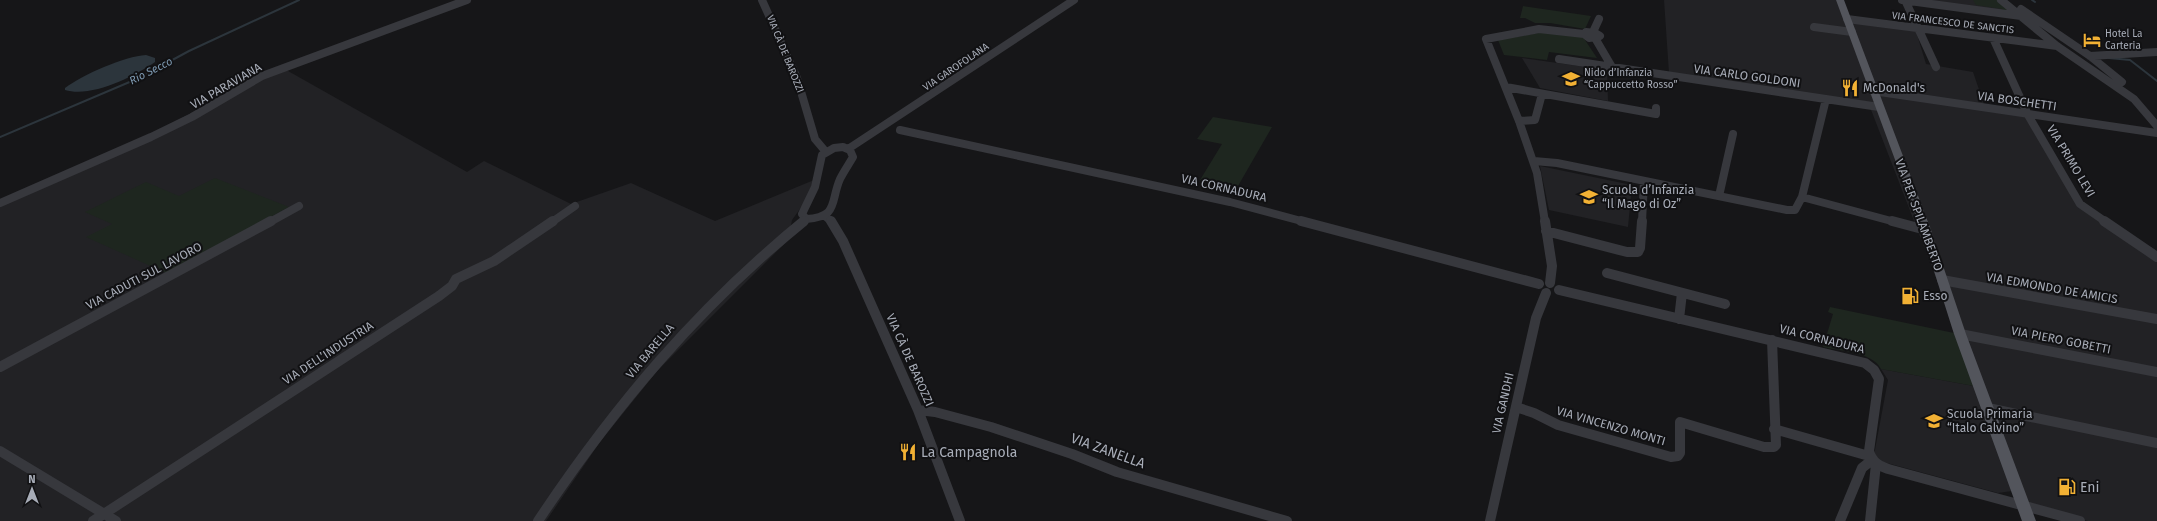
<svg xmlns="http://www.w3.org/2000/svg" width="2157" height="521" font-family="'Fira Sans',sans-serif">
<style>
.built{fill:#222225}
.green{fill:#1e261f}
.water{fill:#2c353c}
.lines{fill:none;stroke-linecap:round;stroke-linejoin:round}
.stream{stroke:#2c353c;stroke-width:2}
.minor-far1{stroke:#37383d;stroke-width:8}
.minor{stroke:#37383d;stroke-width:10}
.major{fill:#53555c;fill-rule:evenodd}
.labels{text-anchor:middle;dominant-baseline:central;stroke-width:4;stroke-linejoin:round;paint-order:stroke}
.far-street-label{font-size:10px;fill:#a8adb8;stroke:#111113}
.far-poi-label{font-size:10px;fill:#a8adb8;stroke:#111113;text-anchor:start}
.far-water-label{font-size:11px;font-style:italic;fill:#7f9bb3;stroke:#111113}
.street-label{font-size:12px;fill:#a8adb8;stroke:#111113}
.poi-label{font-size:12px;fill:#a8adb8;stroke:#111113;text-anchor:start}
.near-street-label{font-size:14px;fill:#a8adb8;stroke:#111113}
.near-poi-label{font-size:14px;fill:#a8adb8;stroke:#111113;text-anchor:start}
</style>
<rect width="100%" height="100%" fill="#161618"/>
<path class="built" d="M1664 0H1841L1848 19 1915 28 1926 64 1973 72 1985 107 2024 115 2076 196 2107 220 2157 251V521H2088L2024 505 1868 102 1669 73Z
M1907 0H2003L2023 16Z
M1522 58 1607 70 1608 101 1540 88Z
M281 67 467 172 484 161 571 204 631 183 715 221 814 180 807 199 792 220 788 240 658 370 600 442 546 521H0V201L131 144Z
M1540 166 1632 185 1628 227 1549 210Z
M1881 369 1974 386 2012 491 1998 493 1883 462 1874 455 1888 380Z"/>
<path class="green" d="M1973 0H1998L2013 11 2003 12 2002 9 1976 5Z
M1523 6 1591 16 1585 29 1550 23H1535L1525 18H1520Z
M1544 32 1583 37 1597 58 1549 52 1547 60 1504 55 1498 40Z
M1213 117 1272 127 1238 186 1200 180 1222 144 1197 139Z
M215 178 289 207 166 273 86 237 112 224 85 212 146 182 179 196Z
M1830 307 1954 333 1974 386 1881 369C1873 352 1840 351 1823 347L1833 314 1828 312Z"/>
<path class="water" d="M146 55 155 58V62C133 77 91 98 65 90V88C82 75 125 56 146 55Z"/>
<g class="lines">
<path class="stream" d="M2032 0 2035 2
M2109 58 2130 60 2157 81
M0 137 139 78 189 51 299 0"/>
<path class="minor-far1" d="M762 0 797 78 815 139 826 152
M1902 0 2021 16
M1905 0 1936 67
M2001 0 2057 46 2134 99 2157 126
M2021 9 2090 56 2122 82
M1847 19 2057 46
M1814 27 1852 32
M1586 32 1595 33 1600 36 1589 38 1584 34Z
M1593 32 1599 19
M1595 38 1612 67
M1993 38 2028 115 2080 204 2106 222
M2090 56 2157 52
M1559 59 1879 107
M1506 87 1656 114V108
M1873 91 2157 133
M1519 121 1535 120 1542 94
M900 130 1230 202 1305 222
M843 147 850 150 853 157C849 164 844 171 840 179 830 202 839 217 806 219L802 214 815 187 822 155 834 148Z
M848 149 1074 0
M1534 161 1557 163 1787 210H1795L1802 197 1826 99
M1719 196 1733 134
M1802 197 1895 222
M0 203 151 137 192 117 262 76 467 0
M825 216 832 222
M270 222 299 206
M552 222 575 206
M803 222 806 219
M1545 222 1537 173 1519 121 1486 39 1539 29 1584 34
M1642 222 1644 181"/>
<path class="minor" d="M831 221 843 241 918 410 960 521
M1301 221 1539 284
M1545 221 1552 266 1550 283
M1892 221 1926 230
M2104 221 2157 257
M1546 231 1627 252H1638L1640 248 1642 221
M1607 273 1725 304
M1942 280 2157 319
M1559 290 1865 363 1874 370 1879 379 1869 451C1872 463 1881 467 1892 470L2080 521
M1679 319 1682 293
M1960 334 2157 372
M0 367 271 221
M1516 407 1534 413 1558 425 1671 457 1678 456 1680 453V422L1764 447H1774L1776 445 1772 340
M1988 408 2157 443
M918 410 935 412 991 427 1072 454 1117 472 1287 521
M1774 429 1869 456
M0 451 116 521
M93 521 439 296 452 286 456 279 494 261 553 221
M538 521C614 407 697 308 804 221
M1490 521 1536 318 1546 293
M1840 521 1862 468 1872 460
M1870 521 1876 464"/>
<path class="major" d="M1836 0H1844L1931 230 1966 334 2036 521H2022L1954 334 1921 230Z"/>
</g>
<defs>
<g id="hotel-bare" transform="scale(1.38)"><path d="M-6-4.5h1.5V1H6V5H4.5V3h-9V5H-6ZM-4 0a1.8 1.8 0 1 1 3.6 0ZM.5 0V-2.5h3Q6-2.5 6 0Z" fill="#f2b134" stroke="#111113" stroke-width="2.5" paint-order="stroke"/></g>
<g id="school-bare" transform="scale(1.38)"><path d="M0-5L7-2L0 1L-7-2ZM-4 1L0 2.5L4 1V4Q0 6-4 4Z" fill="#f2b134" stroke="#111113" stroke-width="2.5" paint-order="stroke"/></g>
<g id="restaurant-bare" transform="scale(1.38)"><path d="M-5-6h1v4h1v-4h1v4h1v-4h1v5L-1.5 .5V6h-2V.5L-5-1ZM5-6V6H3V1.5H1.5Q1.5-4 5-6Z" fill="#f2b134" stroke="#111113" stroke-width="2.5" paint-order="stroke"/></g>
<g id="fuel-bare" transform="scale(1.38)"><path d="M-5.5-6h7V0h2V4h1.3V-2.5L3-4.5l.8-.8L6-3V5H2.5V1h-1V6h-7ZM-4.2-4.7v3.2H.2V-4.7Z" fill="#f2b134" stroke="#111113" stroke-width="2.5" paint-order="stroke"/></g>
</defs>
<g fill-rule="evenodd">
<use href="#hotel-bare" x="2092" y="40"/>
<use href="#school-bare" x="1571" y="79"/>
<use href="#restaurant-bare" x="1850" y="88"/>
<use href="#school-bare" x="1589" y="197"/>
<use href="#fuel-bare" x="1910" y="296"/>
<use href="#school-bare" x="1934" y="421"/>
<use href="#restaurant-bare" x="908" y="452"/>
<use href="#fuel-bare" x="2067" y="487"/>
</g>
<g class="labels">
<g class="far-street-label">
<text transform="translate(1953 23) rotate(7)">VIA FRANCESCO DE SANCTIS</text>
<text transform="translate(785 54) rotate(68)">VIA CÀ DE BAROZZI</text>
<text transform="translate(956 67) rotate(-34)">VIA GAROFOLANA</text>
</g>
<g class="far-poi-label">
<text x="2105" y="34">Hotel La<tspan x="2105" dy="12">Carteria</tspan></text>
<text x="1584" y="73">Nido d’Infanzia<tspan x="1584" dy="12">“Cappuccetto Rosso”</tspan></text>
</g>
<g class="far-water-label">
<text transform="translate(151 71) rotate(-27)">Rio Secco</text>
</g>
<g class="street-label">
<text transform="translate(1747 76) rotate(8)">VIA CARLO GOLDONI</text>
<text transform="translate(226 86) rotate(-30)">VIA PARAVIANA</text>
<text transform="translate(2017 101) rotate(8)">VIA BOSCHETTI</text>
<text transform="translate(2071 161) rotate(59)">VIA PRIMO LEVI</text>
<text transform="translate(1224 188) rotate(13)">VIA CORNADURA</text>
<text transform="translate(1919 215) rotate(70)">VIA PER SPILAMBERTO</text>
<text transform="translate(144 276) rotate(-28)">VIA CADUTI SUL LAVORO</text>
<text transform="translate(2052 288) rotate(10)">VIA EDMONDO DE AMICIS</text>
<text transform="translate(1822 339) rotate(14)">VIA CORNADURA</text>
<text transform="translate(2061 340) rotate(11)">VIA PIERO GOBETTI</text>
<text transform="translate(650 351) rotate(-50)">VIA BARELLA</text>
<text transform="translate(328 353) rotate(-33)">VIA DELL’INDUSTRIA</text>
<text transform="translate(910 360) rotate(66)">VIA CÀ DE BAROZZI</text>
<text transform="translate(1503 403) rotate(-77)">VIA GANDHI</text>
<text transform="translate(1611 426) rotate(16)">VIA VINCENZO MONTI</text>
</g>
<g class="poi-label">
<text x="1863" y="88">McDonald's</text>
<text x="1602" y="190">Scuola d’Infanzia<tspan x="1602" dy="14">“Il Mago di Oz”</tspan></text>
<text x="1923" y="296">Esso</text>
<text x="1947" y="414">Scuola Primaria<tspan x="1947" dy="14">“Italo Calvino”</tspan></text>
</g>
<g class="near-street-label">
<text transform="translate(1108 451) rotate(20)">VIA ZANELLA</text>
</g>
<g class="near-poi-label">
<text x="921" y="452">La Campagnola</text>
<text x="2080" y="487">Eni</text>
</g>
</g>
<g transform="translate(32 489)" stroke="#111113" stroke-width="3" paint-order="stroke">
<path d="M0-3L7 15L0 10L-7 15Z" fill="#a8adb8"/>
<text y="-6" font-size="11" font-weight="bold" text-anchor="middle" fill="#a8adb8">N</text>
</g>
</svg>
